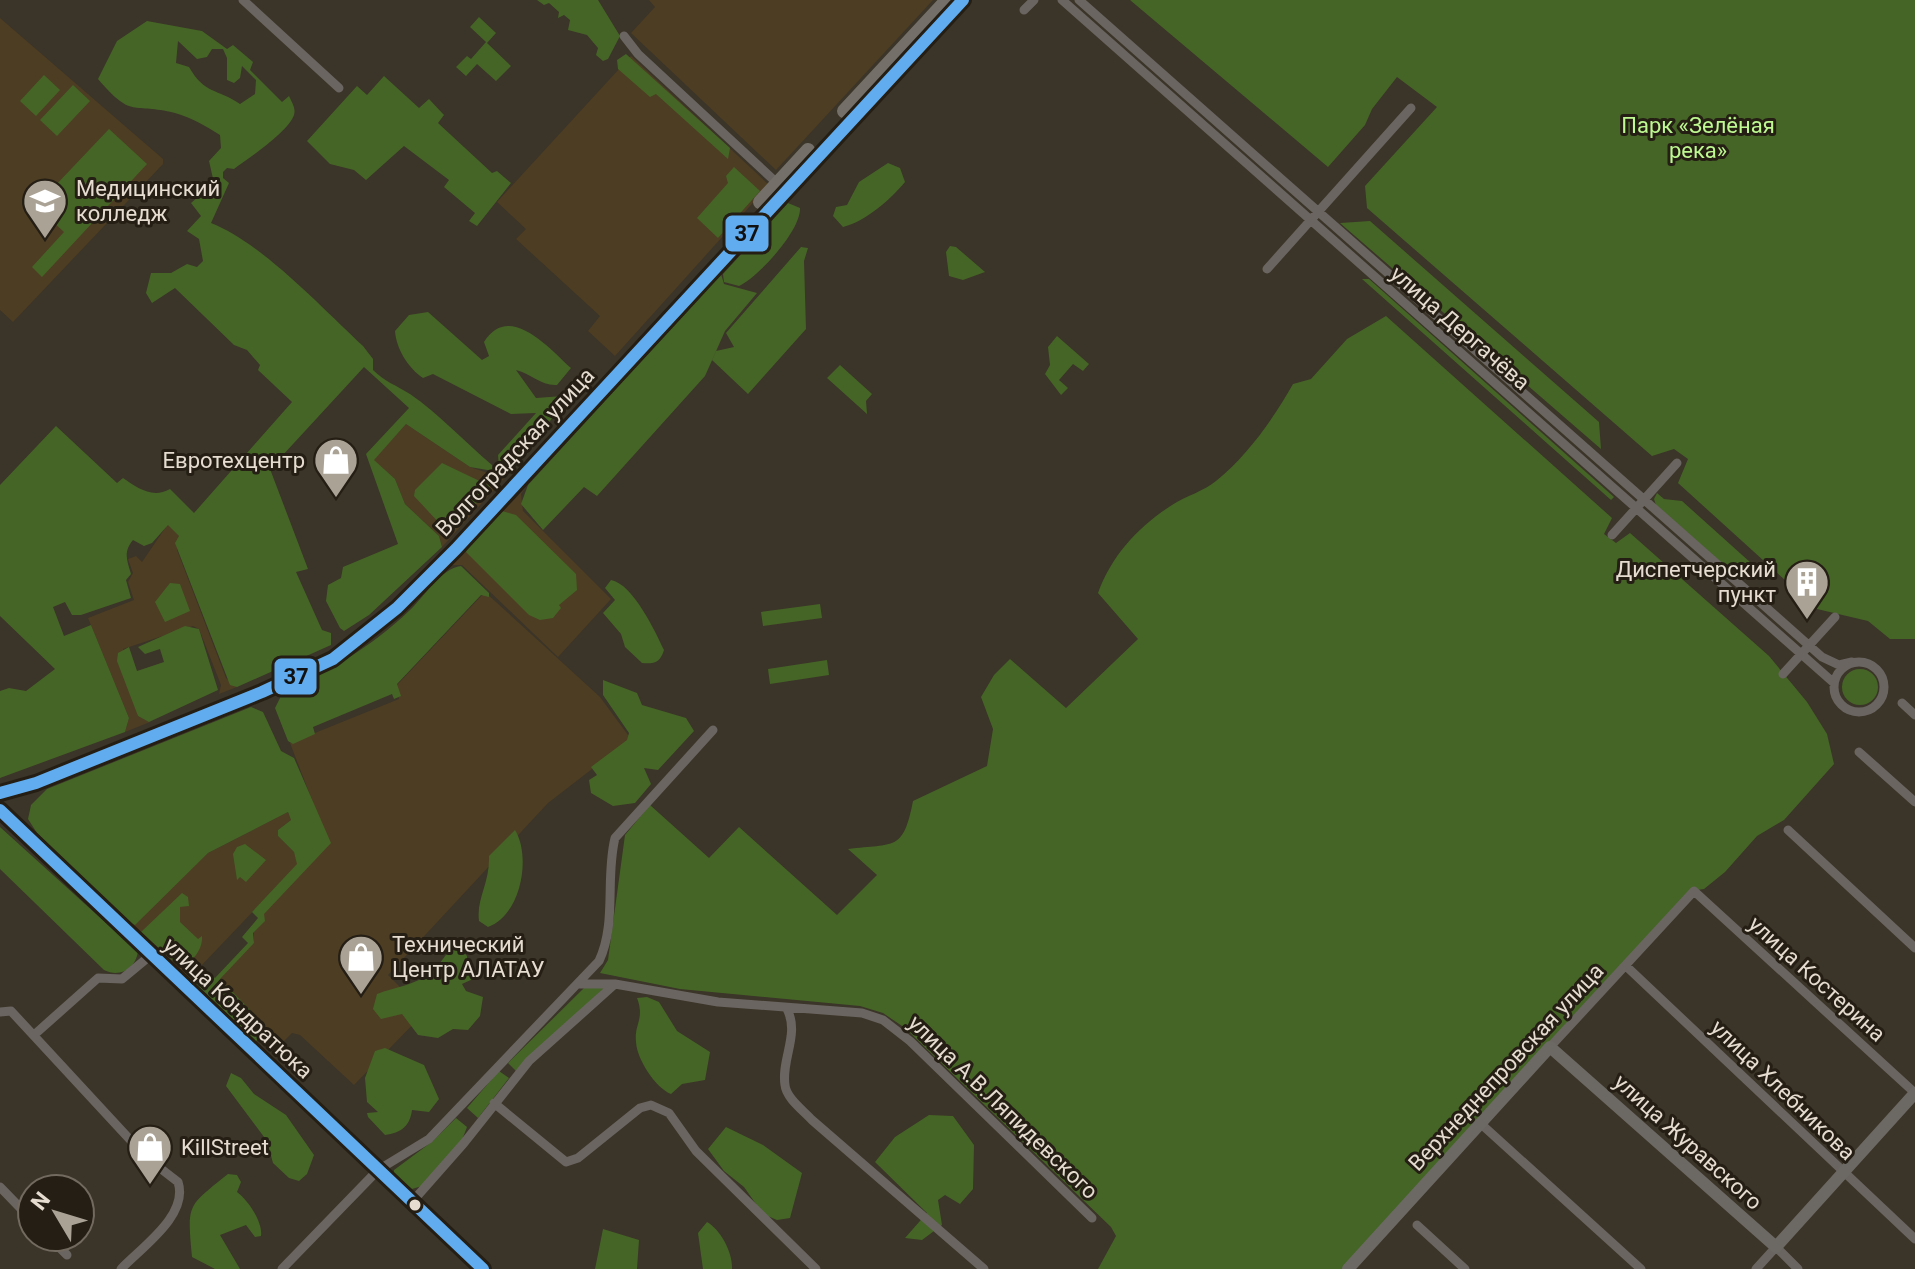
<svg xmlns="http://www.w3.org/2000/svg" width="1915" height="1269" font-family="Roboto,sans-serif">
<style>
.built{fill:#4d3d23}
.green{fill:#456526;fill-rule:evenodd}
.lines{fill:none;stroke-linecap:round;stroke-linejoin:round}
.street{stroke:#6a6561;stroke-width:9}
.secondary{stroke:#6c6964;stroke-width:12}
.primary{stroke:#747069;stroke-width:14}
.bus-1-casing{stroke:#241e14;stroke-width:18}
.bus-1{stroke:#60acee;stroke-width:12}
.bus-dot{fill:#e6ddd0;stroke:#241e14;stroke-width:3}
.labels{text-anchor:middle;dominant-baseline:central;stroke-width:6;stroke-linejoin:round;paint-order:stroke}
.park-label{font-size:22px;fill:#bdf890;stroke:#241e14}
.poi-label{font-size:22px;fill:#e6ddd0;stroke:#241e14;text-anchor:start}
.street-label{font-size:22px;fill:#e6ddd0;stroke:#241e14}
.line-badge{stroke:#241e14;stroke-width:3}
.pale-badge-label{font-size:22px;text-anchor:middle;font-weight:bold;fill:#111}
</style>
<rect width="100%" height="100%" fill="#3b3428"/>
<path class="built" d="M649 0H933L776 170 631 33 655 7Z
M0 18 163 159V164L13 322 0 310Z
M631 56 769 185 615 356 588 331 600 316 516 239 526 229 497 202Z
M406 424 470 467 488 473 510 472 442 547 439 536 405 504 395 479 373 460Z
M526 487 521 494 523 511 611 599 558 657 462 565H452Z
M168 524 179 536 177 550 226 678 237 687 219 694 221 685 199 629 193 626 123 649 138 716 150 722 125 732 129 718 88 618 134 600 128 582 133 573 128 559 136 556 142 562Z
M485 592 600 697 631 739 548 803 388 975 425 1012 354 1085 300 1035 292 1033 282 1043 217 979 254 941V932L264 921V913L329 844 290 743 399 699 397 685Z
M288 812 291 820 278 830V836L294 852 298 864 200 967 192 983 130 924 208 853Z"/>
<path class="green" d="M537 0H598L620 36 608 59 603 61 596 55 598 48 587 35 568 30 570 20 564 15 558 18 559 12 549 3 544 5Z
M1130 0H1915V639H1890L1868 621 1817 609 1678 483 1688 459 1674 449 1652 456 1367 208 1365 186 1437 107 1397 77 1372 109 1365 125 1328 167Z
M479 17 496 33 487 43 511 66 496 81 477 64 466 76 456 67 467 56 471 59 486 42 470 27Z
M147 21 202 31 227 49 233 45 253 62 250 70 282 102 289 96C292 103 296 108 294 115 289 131 248 159 234 169L227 168 223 172V178L229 183 211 223C262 243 321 307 363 346L373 359V370C385 382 396 385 410 394 439 414 465 442 492 465L493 471 470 467 406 424 374 460 395 479 405 504 439 536 442 547 369 615 344 631 340 628 326 601 328 585 341 578 343 567 398 544 366 454 409 408 364 367 270 469 308 569 296 572 322 630 331 633V645L237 687 230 685 175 543 179 536 168 525 152 543 144 546 133 540C123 552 127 560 131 574L126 580 131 598 81 615H72L65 602 53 607 64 636 91 625 129 718 125 732 0 778V691L9 688 26 691 55 669 0 616V485L56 426 117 483 123 478C138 488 152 499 170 489L194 513 292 402 258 370 260 365 247 350 234 345 175 288 152 303 146 293 151 273H171L187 264 197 267 203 261 199 239 187 231 201 216 191 203 214 183 209 161 221 148 220 135C206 126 192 118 175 113 132 102 133 120 98 79L117 41ZM178 41 197 59 207 57 212 49H223L227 58V80L234 83 240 78 242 66 256 80 255 94 240 104C217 88 205 95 189 67L176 63Z
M626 54 730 148 728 159 656 94 650 97 618 69 617 60Z
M44 75 60 90 36 116 20 101Z
M384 76 419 108 429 99 444 115 438 123 492 173 497 171 511 183 477 226 469 221 475 213 444 187 449 180 404 146 366 180 354 170 330 164 307 141 357 86 367 95Z
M73 85 90 101 57 136 40 120Z
M109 129 147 164 42 277 32 267 64 232 36 206Z
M888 163 900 168 905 182C891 199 865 222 843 227L833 216 836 207 847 205 859 182Z
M734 167 760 191 718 238 697 218 728 183 726 176Z
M788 203 800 208C801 231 758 277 739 286L724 282 723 274Z
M1370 221 1599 422 1601 449 1340 223Z
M950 246 956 247 985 272 963 280 949 276 946 252Z
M801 247 808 248 804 261 806 329 748 394 712 360 716 351 734 347 726 333Z
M721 274 724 284 757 293 725 331 705 376 597 496 584 487 543 530 521 504 528 485Z
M1362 279H1369L1614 497 1611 500Z
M428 312 482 360 489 356 484 342C509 301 550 349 571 368L557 385C541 386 532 374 516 370L536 398 563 396 565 400 540 435 508 467 499 466 498 455 536 413 511 414 433 374 423 378C408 368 396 348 395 331L409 315Z
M1386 316 1612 518 1604 534 1616 543 1630 533 1769 656 1807 702 1827 734 1834 764 1784 820 1757 836 1725 872 1704 889 1690 891 1342 1269H1098L1116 1236 1111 1227 905 1028 883 1013 860 1006 680 989 600 973 608 960 625 835 650 805 709 858 739 827 837 915 877 875 848 849C895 843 903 852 913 801L987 766 993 729 981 697 994 675 1010 659 1066 708 1138 639 1098 593C1112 555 1138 527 1172 505 1186 496 1204 491 1216 481 1247 456 1274 418 1293 384L1311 379 1347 339Z
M1057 336 1089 364 1083 371 1073 364 1059 380 1068 388 1061 395 1045 374 1050 365 1048 347Z
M840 365 872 394 866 401 867 414 827 378Z
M442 463 490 486 489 491 450 529 442 526 414 496 415 490Z
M1657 493 1664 499 1682 501 1751 563 1724 565 1656 505 1654 499Z
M502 511 516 515 576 574 577 590 559 605 561 608 553 618 540 620 529 615 466 552 468 545Z
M461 566 489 593V597L481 595 397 684 401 696 394 699 392 694 313 727 315 734 293 744 288 741 275 708 281 696C331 668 367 651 410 610 424 597 441 568 461 566Z
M611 580C633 584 655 631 664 650 660 663 654 664 642 663L625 647 621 634 603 613 615 600 605 588Z
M170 583 180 584 190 611 165 622 155 602Z
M820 604 822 618 763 626 761 612Z
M185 626 199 629 218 690 149 722 138 716 117 661 118 653 129 647 137 671 164 662 160 649 145 654 138 647Z
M827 660 829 675 770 684 768 669Z
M1842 687a18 18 0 1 1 36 0a18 18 0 1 1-36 0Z
M603 680 637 693 642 705 686 718 694 731 658 770 644 768 651 784 635 803 613 806 591 793 589 780 597 775 591 767 627 740 629 733 603 695Z
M251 707 263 712 281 751 294 758 331 843 264 914 265 921 253 933 254 943 220 979 265 1025 266 1033 256 1041 250 1040 192 983 200 967 215 978 248 943 242 937 258 918 252 912 297 864 294 852 278 836V830L291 820 288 812 208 853 135 925 127 922 37 833 28 819 31 805 47 789Z
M0 827 138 952C135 969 120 978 104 970L0 869Z
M515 830C532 858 520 916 488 927L479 921C476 899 490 883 489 856Z
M245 844 266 860 246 882 240 877 237 880 233 854 237 847Z
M182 893 188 897 189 906 180 907V922L198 939 202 936C203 950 192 962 181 968L141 932Z
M458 946 467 956V968L473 979 462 984 466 991 483 997 480 1016 468 1030 453 1029 438 1038 418 1035 402 1014 381 1019 373 1009 377 994C395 987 415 985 431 973 442 964 444 952 458 946Z
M584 988H604L516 1071 508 1063Z
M647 997 659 1002 677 1031 710 1052 705 1080 682 1084 671 1094C656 1088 637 1060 636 1042 634 1024 645 1019 637 998Z
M385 1048 424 1065 439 1099 429 1112 412 1110C410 1126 401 1133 385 1135L368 1117 367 1113 378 1112 367 1102 365 1078 375 1051Z
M499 1071 509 1078 478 1118 467 1108Z
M231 1073 241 1078 254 1094 286 1115 314 1155 307 1174 299 1181 289 1178 273 1163 267 1141 226 1086Z
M929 1115 953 1116 974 1145 973 1189 960 1204 945 1195 938 1200 942 1225 922 1240 905 1238 927 1213 875 1162 895 1137Z
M456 1118 467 1127 462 1140 422 1186 412 1189 394 1174V1170L433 1141Z
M726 1127 763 1145 802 1173 790 1218 777 1220 763 1214 744 1187 724 1171 708 1149Z
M228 1174 237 1175 241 1182 237 1192C248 1200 263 1222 261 1236L255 1237 246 1225 220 1235 240 1269H215L192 1257C187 1203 187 1207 228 1174Z
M707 1222C721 1230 733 1253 732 1269H703L698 1233Z
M603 1229 639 1240 637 1269H595Z"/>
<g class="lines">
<path class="street" d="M243 0 339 88
M1062 0 1834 683
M1079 0 1822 657 1839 665 1852 662
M1024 10 1034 0
M624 36 638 54 777 183
M1267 269 1411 108
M1612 535 1677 463
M1834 687a25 25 0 1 1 50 0a25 25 0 1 1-50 0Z
M1783 674 1835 617
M1902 703 1915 715
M1859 752 1915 802
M1788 830 1915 948
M1626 966 1915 1239
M579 984H615
M787 1009C800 1034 781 1059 785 1085 786 1098 804 1111 812 1120L984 1269
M0 1012 11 1011 147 1158 178 1182C189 1215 142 1247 121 1269
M34 1035 98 978 122 979 151 955
M1550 1047 1694 891 1915 1093
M494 1103 566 1162 578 1158 640 1108 651 1105 669 1113 696 1151 816 1269
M1480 1123 1641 1269
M0 1187 32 1220
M412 1202 464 1143 529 1061 615 984 718 1002 862 1013 883 1020 910 1041 1092 1218
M1417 1225 1465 1269
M49 1237 67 1255
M282 1269 378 1170 429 1139 599 961C617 923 605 878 615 838L713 730
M1756 1269 1776 1247 1798 1269"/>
<path class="secondary" d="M1348 1269 1550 1047 1776 1247 1915 1093"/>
<path class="primary" d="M844 111 947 0
M760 202 808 150
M0 793 36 783 262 692 333 659 397 608 456 549 963 0
M0 810 483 1269"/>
<g class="bus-1-casing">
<path id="bus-1" d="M0 793 36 783 262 692 333 659 397 608 456 549 963 0
M0 810 483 1269"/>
</g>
<use href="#bus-1" class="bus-1"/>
</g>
<defs>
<g id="university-pin" transform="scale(2.3)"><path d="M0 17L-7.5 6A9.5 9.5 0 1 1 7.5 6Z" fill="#aaa295" stroke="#241e14"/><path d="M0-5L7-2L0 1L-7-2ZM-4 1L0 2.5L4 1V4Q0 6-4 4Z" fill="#fff"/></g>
<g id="shop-pin" transform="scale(2.3)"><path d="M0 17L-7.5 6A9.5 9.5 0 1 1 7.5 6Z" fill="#aaa295" stroke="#241e14"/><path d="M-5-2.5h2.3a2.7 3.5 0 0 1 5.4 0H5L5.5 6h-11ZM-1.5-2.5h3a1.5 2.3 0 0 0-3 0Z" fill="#fff"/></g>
<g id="building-pin" transform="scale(2.3)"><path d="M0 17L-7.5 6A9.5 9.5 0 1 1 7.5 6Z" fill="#aaa295" stroke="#241e14"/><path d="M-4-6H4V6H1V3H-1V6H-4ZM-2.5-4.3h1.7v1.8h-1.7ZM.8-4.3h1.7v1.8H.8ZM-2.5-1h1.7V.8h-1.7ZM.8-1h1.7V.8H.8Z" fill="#fff"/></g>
</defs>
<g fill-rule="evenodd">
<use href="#university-pin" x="45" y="201"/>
<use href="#shop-pin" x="336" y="460"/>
<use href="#building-pin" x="1807" y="582"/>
<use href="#shop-pin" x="361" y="957"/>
<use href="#shop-pin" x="150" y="1147"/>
</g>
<circle class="bus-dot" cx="415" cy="1205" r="7"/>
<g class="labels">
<g class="park-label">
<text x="1698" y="125">Парк «Зелёная<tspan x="1698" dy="25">река»</tspan></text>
</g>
<g class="poi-label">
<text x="76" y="188">Медицинский<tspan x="76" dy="25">колледж</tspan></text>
<text x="305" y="460" text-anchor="end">Евротехцентр</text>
<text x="1776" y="569" text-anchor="end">Диспетчерский<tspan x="1776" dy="25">пункт</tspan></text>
<text x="392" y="944">Технический<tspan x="392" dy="25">Центр АЛАТАУ</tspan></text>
<text x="181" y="1147">KillStreet</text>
</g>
<g class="street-label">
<text transform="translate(1460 328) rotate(41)">улица Дергачёва</text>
<text transform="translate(515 452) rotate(-47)">Волгоградская улица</text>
<text transform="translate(1817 979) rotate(42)">улица Костерина</text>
<text transform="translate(238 1008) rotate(43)">улица Кондратюка</text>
<text transform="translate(1506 1067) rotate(-47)">Верхнеднепровская улица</text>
<text transform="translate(1783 1090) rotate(44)">улица Хлебникова</text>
<text transform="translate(1003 1107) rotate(44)">улица А.В.Ляпидевского</text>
<text transform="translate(1688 1142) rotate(42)">улица Журавского</text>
</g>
</g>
<g class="line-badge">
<rect x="724" y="214" width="46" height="39" rx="8" fill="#60acee"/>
<rect x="273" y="657" width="45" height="39" rx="8" fill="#60acee"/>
</g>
<g class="pale-badge-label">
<text x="747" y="241">37</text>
<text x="296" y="684">37</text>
</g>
<g transform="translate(56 1213) rotate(308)"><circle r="38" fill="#241e14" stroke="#726a5f" stroke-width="2"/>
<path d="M0-6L14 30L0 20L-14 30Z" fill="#aaa295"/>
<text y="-12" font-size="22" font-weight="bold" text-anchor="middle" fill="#e6ddd0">N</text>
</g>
</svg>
